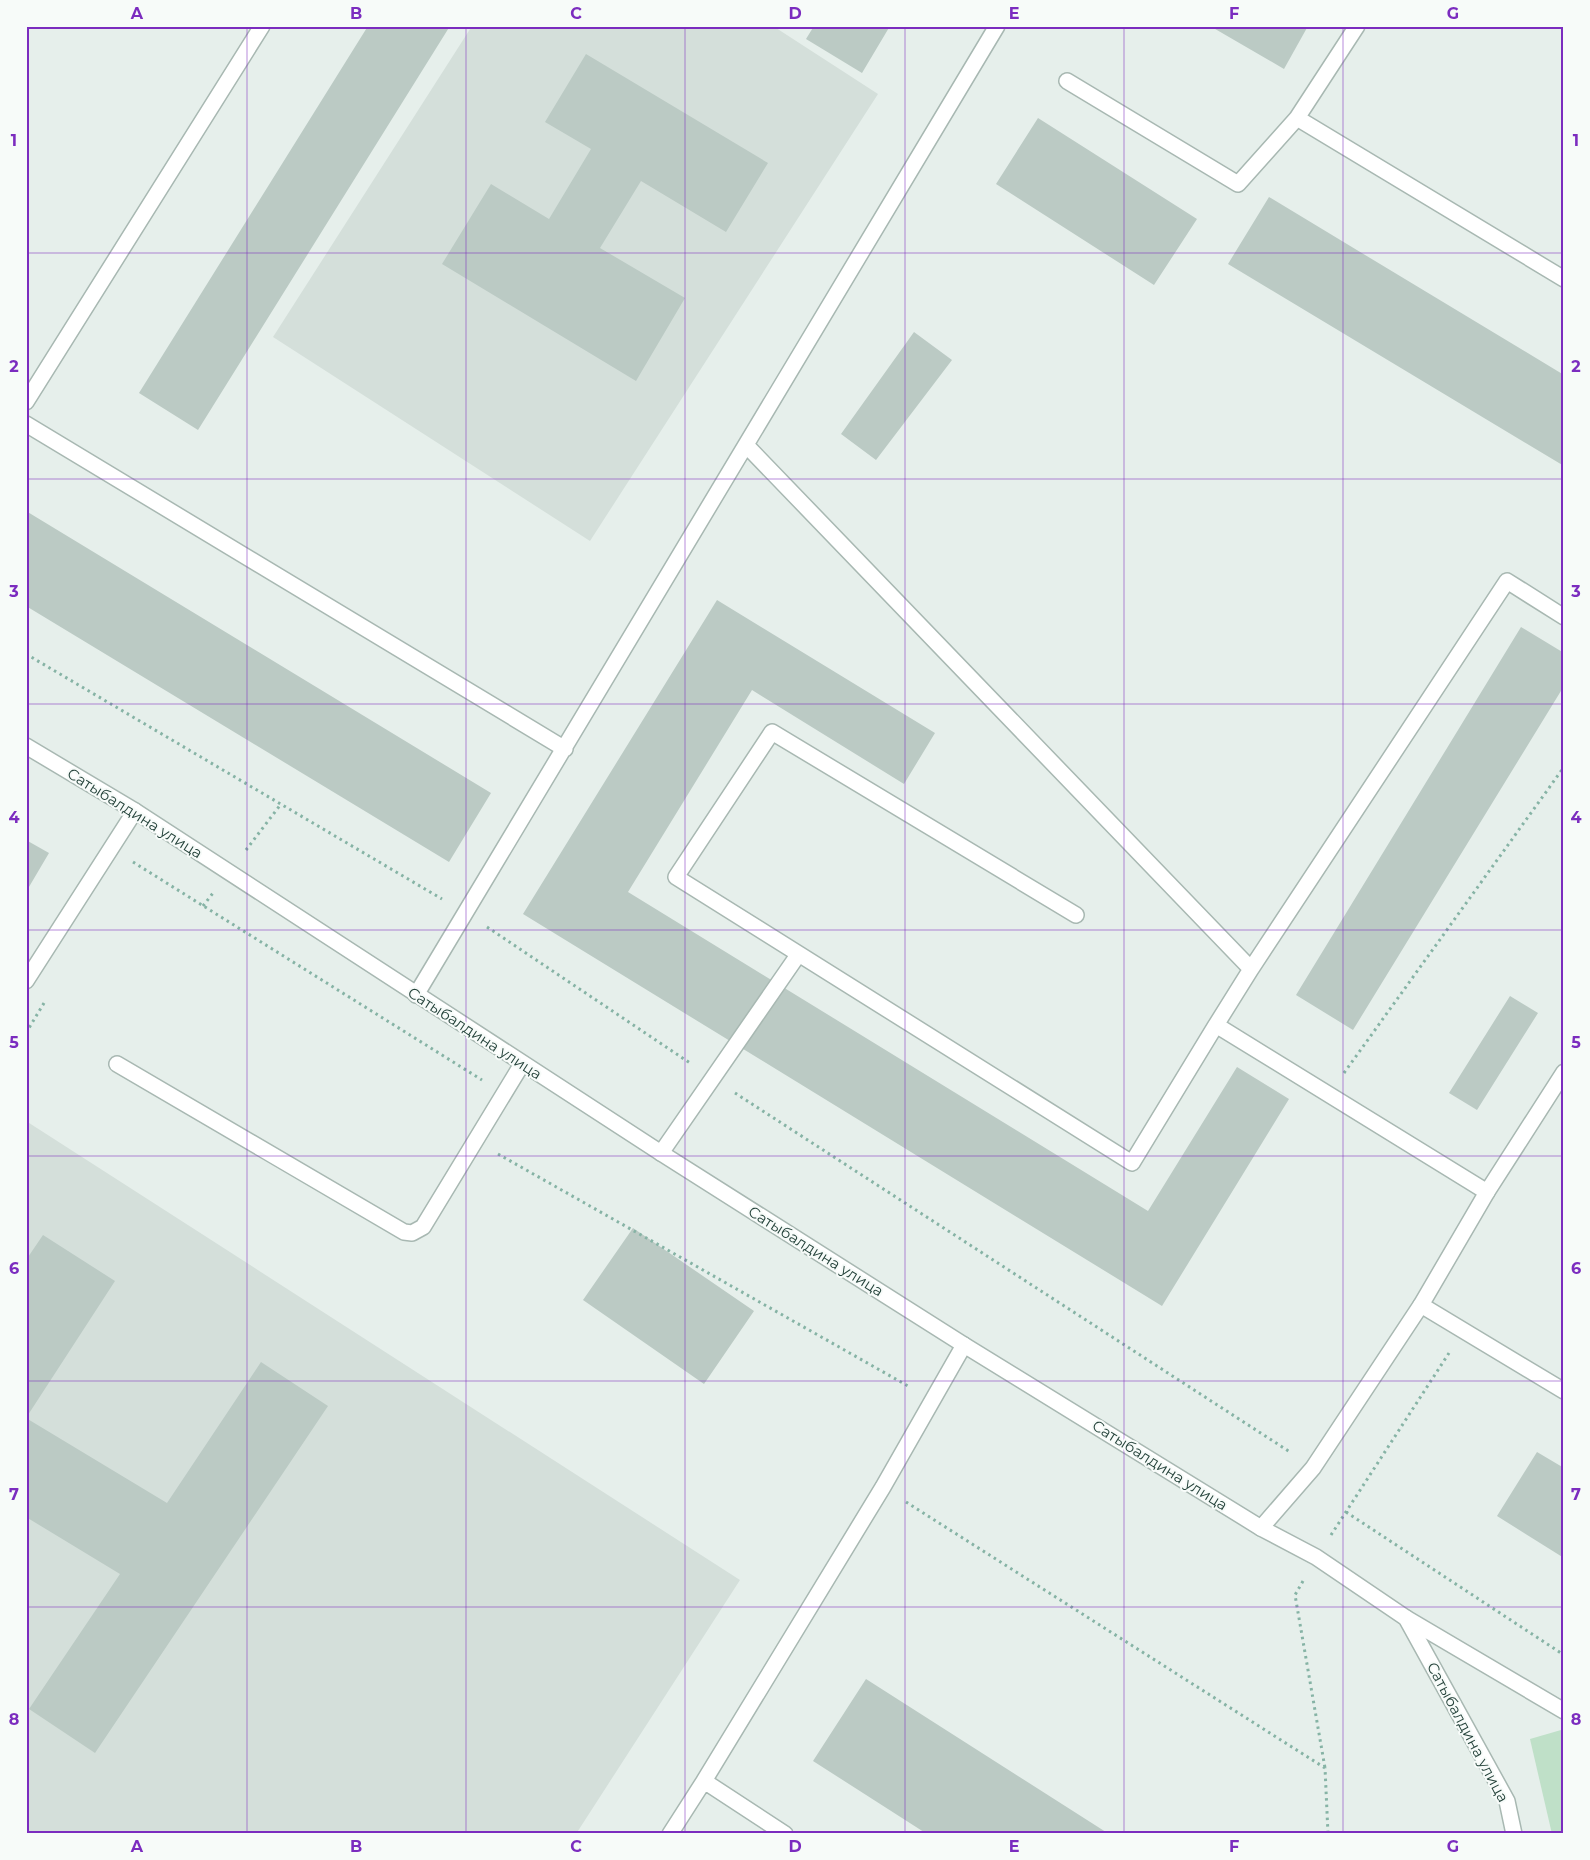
<svg xmlns="http://www.w3.org/2000/svg" width="1590" height="1860" font-family="Montserrat,sans-serif">
<style>
.built{fill:#d4dfda}
.green{fill:#bfe0c8}
.building{fill:#bbcac4}
.lines{fill:none;stroke-linecap:round;stroke-linejoin:round}
.service-casing{stroke:#a8b8b2;stroke-width:18}
.minor-casing{stroke:#a8b8b2;stroke-width:18}
.tertiary-casing{stroke:#a8b8b2;stroke-width:18}
.path{stroke:#86b3a5;stroke-width:3;stroke-dasharray:2.5 4;stroke-linecap:butt}
.service{stroke:#fff;stroke-width:15}
.minor{stroke:#fff;stroke-width:15}
.tertiary{stroke:#fff;stroke-width:15}
.grid{fill:none;stroke:#7b2cbf;stroke-width:1;stroke-opacity:0.55}
.labels{text-anchor:middle;dominant-baseline:central;stroke-width:4;stroke-linejoin:round;paint-order:stroke}
.street-label{font-size:15px;fill:#24423a;stroke:#f7fbf9}
.neatline{fill:none;stroke:#7b2cbf;stroke-width:2}
.grid-label{font-size:16px;text-anchor:middle;font-weight:bold;fill:#7b2cbf}
</style>
<rect width="100%" height="100%" fill="#e6efeb"/>
<path class="built" d="M472 26H773L878 94 590 541 273 337Z
M26 1121 740 1580 576 1834H26Z"/>
<path class="green" d="M1561 1730 1564 1732V1834H1552L1530 1739Z"/>
<path class="building" d="M368 26H450L198 430 139 393Z
M814 26H890L862 73 806 39Z
M1210 26H1308L1284 69Z
M586 54 768 163 726 232 641 181 600 248 685 298 636 381 442 264 491 184 549 219 591 149 545 122Z
M1038 118 1197 219 1154 285 996 184Z
M1269 197 1564 375V466L1228 264Z
M914 332 952 360 876 460 841 434Z
M26 511 491 793 449 862 26 606Z
M717 600 935 733 904 784 752 690 628 892 1148 1211 1237 1067 1289 1099 1162 1306 523 914Z
M1521 627 1564 653V686L1353 1030 1296 995Z
M26 840 49 853 26 892Z
M1510 996 1538 1013 1477 1110 1449 1093Z
M633 1228 754 1311 704 1384 583 1300Z
M43 1235 115 1281 26 1418 167 1503 261 1362 328 1406 95 1753 29 1709 120 1574 26 1517V1260Z
M1537 1452 1564 1468V1558L1497 1516Z
M866 1679 1109 1834H927L813 1761Z"/>
<g class="lines">
<g class="service-casing">
<path id="service" d="M1357 26 1297 118 1564 279
M1067 81 1238 184 1297 118
M26 402 262 26
M26 424 565 749
M746 445 1251 969
M1076 915 772 732 676 877 1132 1163 1216 1025 1487 1192
M416 995 997 26
M1216 1025 1251 969 1507 581 1564 617
M117 1064 404 1232 412 1233 423 1227 522 1064
M661 1153 798 955
M1421 1305 1564 1391
M1406 1618 1564 1711
M670 1834 704 1781
M785 1834 704 1781 883 1487 964 1345"/>
</g>
<g class="minor-casing">
<path id="minor" d="M26 981 135 811
M1261 1528 1313 1468 1421 1305 1487 1192 1564 1072"/>
</g>
<g class="tertiary-casing">
<path id="tertiary" d="M26 746 135 811 661 1153 964 1345 1261 1528 1316 1557 1406 1618 1507 1801 1514 1834"/>
</g>
<path class="path" d="M26 654 442 899
M246 850 281 804
M133 862 482 1080
M203 906 213 893
M487 927 690 1063
M26 1033 44 1003
M1344 1073 1564 767
M735 1093 1290 1452
M498 1154 908 1386
M906 1502 1325 1768 1328 1834
M1346 1512 1564 1655
M1331 1535 1449 1353
M1303 1581 1295 1595 1325 1768"/>
<use href="#service" class="service"/>
<use href="#minor" class="minor"/>
<use href="#tertiary" class="tertiary"/>
</g>
<path class="grid" d="M247 26V1834M466 26V1834M685 26V1834M905 26V1834M1124 26V1834M1343 26V1834M26 253H1564M26 479H1564M26 704H1564M26 930H1564M26 1156H1564M26 1381H1564M26 1607H1564"/>
<g class="labels">
<g class="street-label">
<text transform="translate(135 813) rotate(32)">Сатыбалдина улица</text>
<text transform="translate(475 1033) rotate(33)">Сатыбалдина улица</text>
<text transform="translate(816 1251) rotate(32)">Сатыбалдина улица</text>
<text transform="translate(1160 1465) rotate(32)">Сатыбалдина улица</text>
<text transform="translate(1468 1732) rotate(62)">Сатыбалдина улица</text>
</g>
</g>
<rect width="1590" height="1860" fill="none" stroke="#f7fbf9" stroke-width="55"/>
<rect x="28" y="28" width="1534" height="1804" class="neatline"/>
<g class="grid-label">
<text x="137" y="19">A</text>
<text x="356" y="19">B</text>
<text x="576" y="19">C</text>
<text x="795" y="19">D</text>
<text x="1014" y="19">E</text>
<text x="1234" y="19">F</text>
<text x="1453" y="19">G</text>
<text x="14" y="146">1</text>
<text x="1576" y="146">1</text>
<text x="14" y="372">2</text>
<text x="1576" y="372">2</text>
<text x="14" y="597">3</text>
<text x="1576" y="597">3</text>
<text x="14" y="823">4</text>
<text x="1576" y="823">4</text>
<text x="14" y="1048">5</text>
<text x="1576" y="1048">5</text>
<text x="14" y="1274">6</text>
<text x="1576" y="1274">6</text>
<text x="14" y="1500">7</text>
<text x="1576" y="1500">7</text>
<text x="14" y="1725">8</text>
<text x="1576" y="1725">8</text>
<text x="137" y="1852">A</text>
<text x="356" y="1852">B</text>
<text x="576" y="1852">C</text>
<text x="795" y="1852">D</text>
<text x="1014" y="1852">E</text>
<text x="1234" y="1852">F</text>
<text x="1453" y="1852">G</text>
</g>
</svg>
